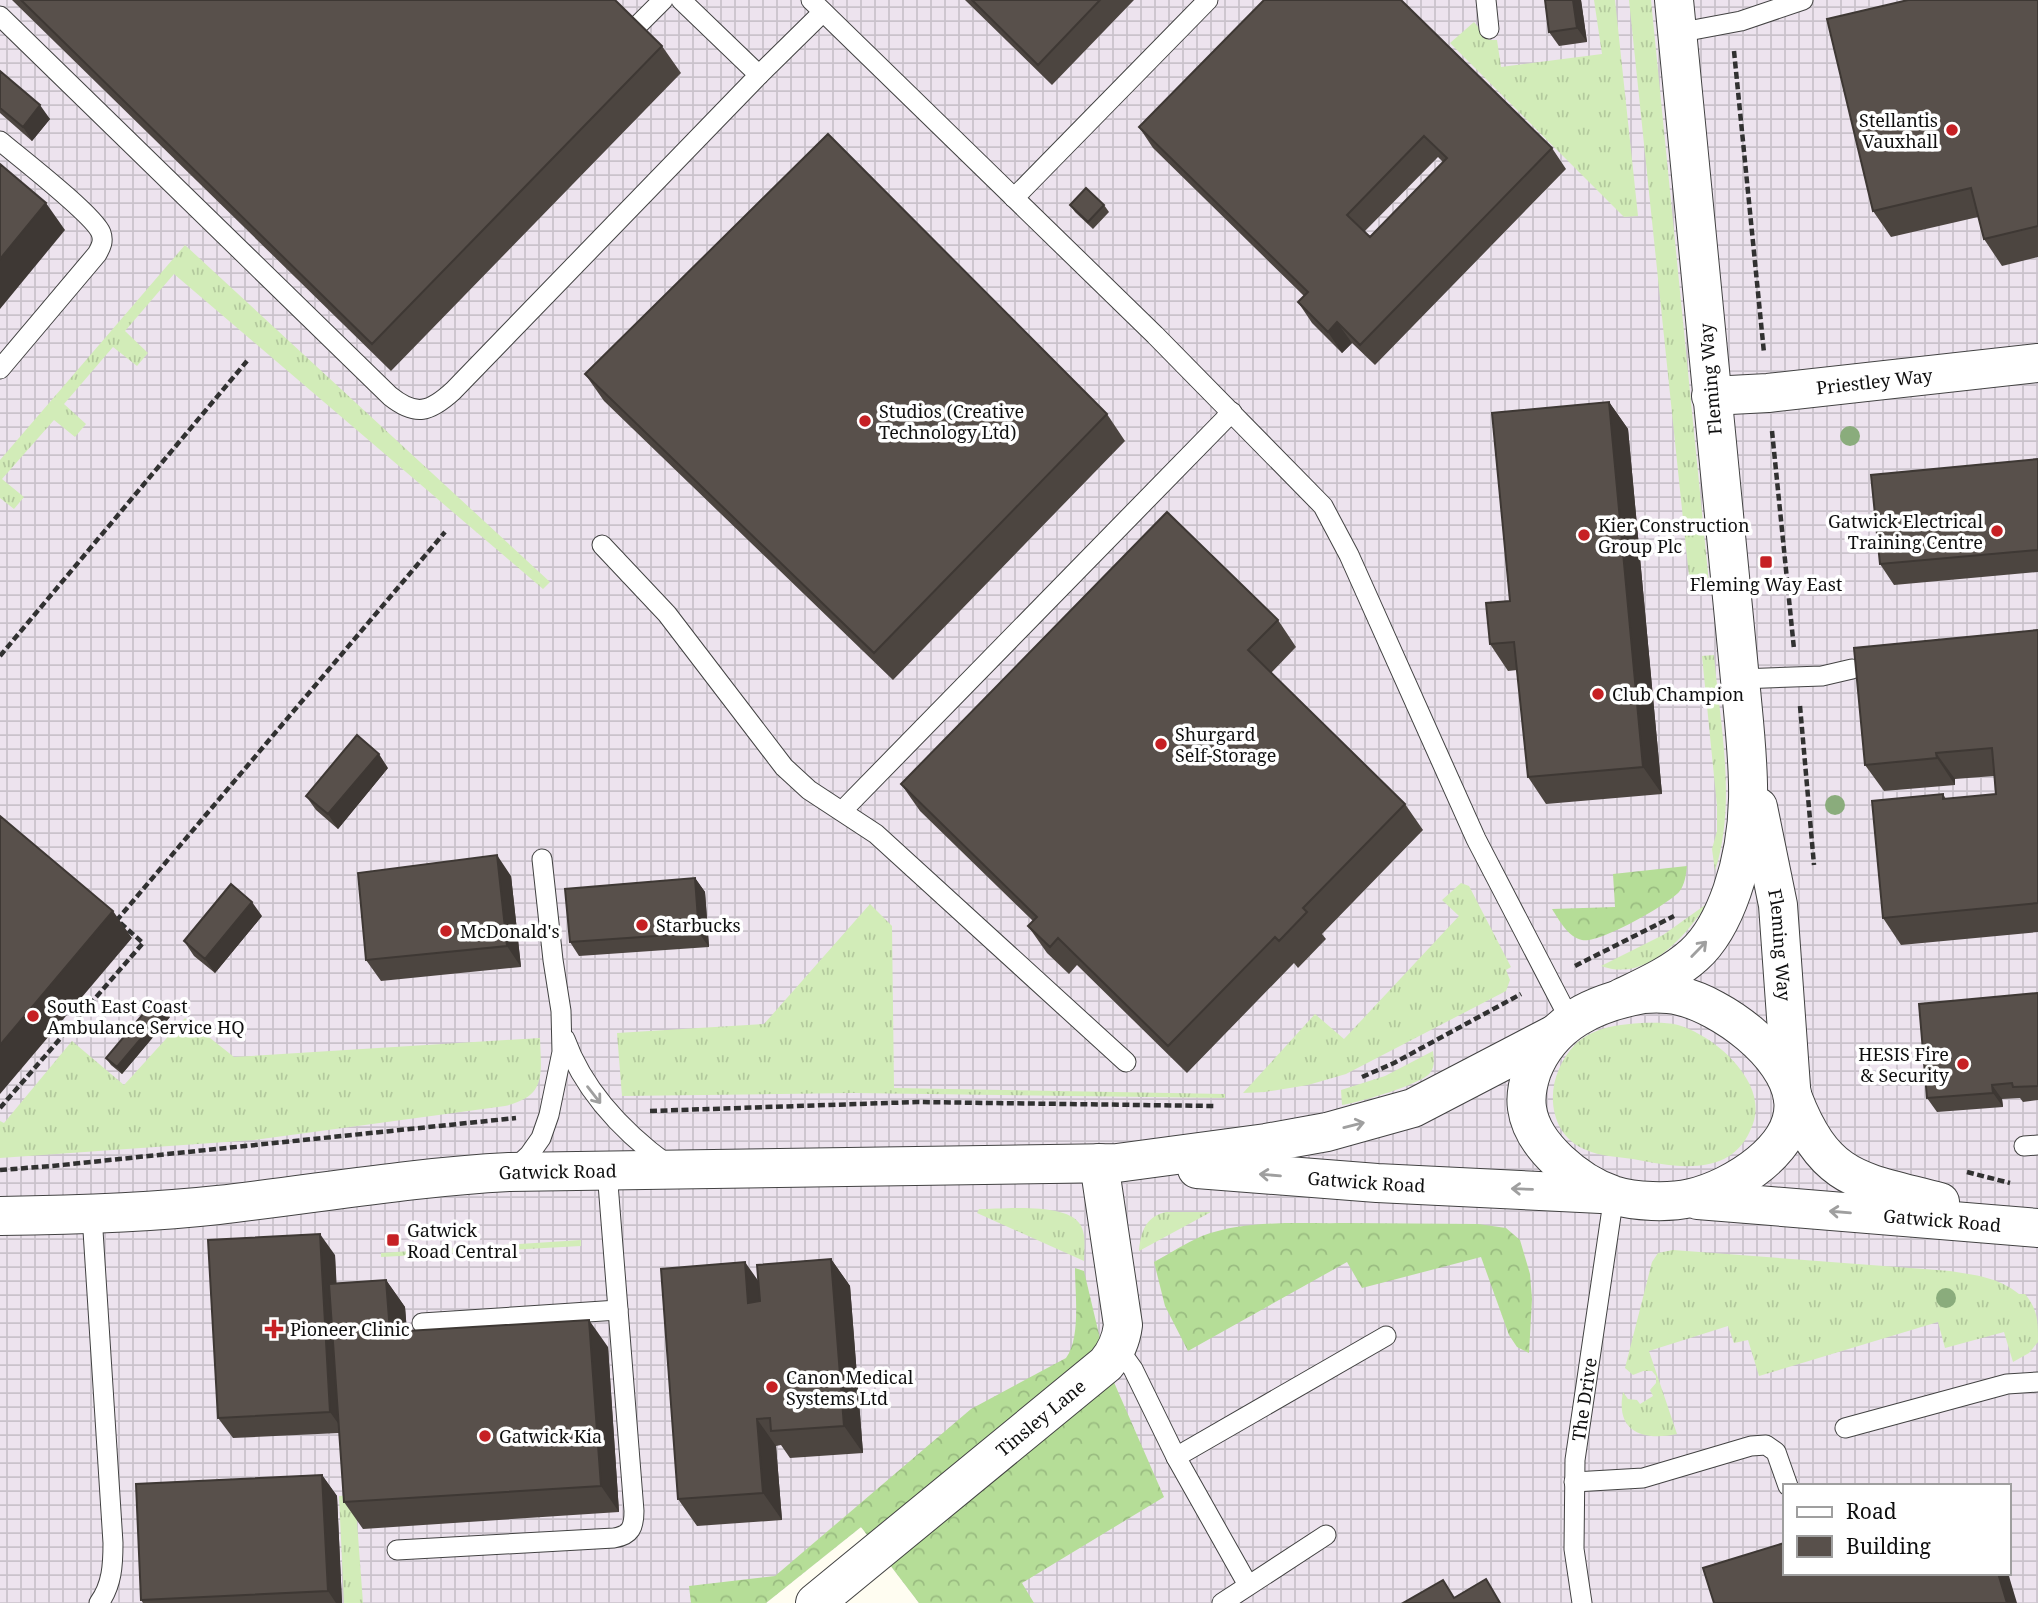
<svg xmlns="http://www.w3.org/2000/svg" width="2038" height="1603" font-family="'Noto Serif',serif">
<style>
.industrial{fill:url(#industrial-grid);fill-rule:evenodd}
.grass{fill:url(#grass-tufts)}
.forest{fill:url(#forest-crowns)}
.lines{fill:none;stroke-linecap:round;stroke-linejoin:round}
.service-casing{stroke:#424242;stroke-width:21}
.minor-casing{stroke:#424242;stroke-width:40}
.tertiary-casing{stroke:#424242;stroke-width:40}
.path{stroke:#313131;stroke-width:4.5;stroke-dasharray:7 3.5;stroke-linecap:butt}
.service{stroke:#fff;stroke-width:19}
.minor{stroke:#fff;stroke-width:38}
.tertiary{stroke:#fff;stroke-width:38}
.tree{fill:#8aac7c}
.wall{fill:#4c4540;fill-rule:evenodd}
.shaded-wall{fill:#3e3834}
.building{fill:#58504b;stroke:#3e3834;stroke-width:2;fill-rule:evenodd}
.oneway{stroke:#9f9f9f}
.poi-dot{fill:#c62024;stroke:#fff;stroke-width:2.5}
.labels{text-anchor:middle;dominant-baseline:central;stroke-width:7;stroke-linejoin:round;paint-order:stroke}
.poi-label{font-size:18px;fill:#0f0f0f;stroke:#fff;text-anchor:start}
.street-label{font-size:18px;fill:#0f0f0f;stroke:#fff}
</style>
<defs>
<pattern id="industrial-grid" width="8" height="8" patternUnits="userSpaceOnUse" patternTransform="scale(1.75)"><rect width="8" height="8" fill="#ede3ee"/><path d="M0 4h8M4 0v8" fill="none" stroke="#cac2cb"/></pattern>
<pattern id="grass-tufts" width="24" height="20" patternUnits="userSpaceOnUse" patternTransform="scale(1.75)"><rect width="24" height="20" fill="#d2ecb8"/><path d="M3 7l-1-3M5 7V3M7 7l1-3M15 17l-1-3M17 17v-4M19 17l1-3" fill="none" stroke="#b3c99d"/></pattern>
<pattern id="forest-crowns" width="20" height="18" patternUnits="userSpaceOnUse" patternTransform="scale(1.75)"><rect width="20" height="18" fill="#b5dd97"/><path d="M2 6a3 3 0 1 1 6 0M12 15a3 3 0 1 1 6 0" fill="none" stroke="#9abc81"/></pattern>
</defs>
<rect width="100%" height="100%" fill="#fffdf1"/>
<path class="industrial" d="M0 0H2038V1603H919L861 1527 766 1603H0ZM1784 1486H2008V1573H1784Z"/>
<path class="grass" d="M1594 0H1615L1638 216 1624 217 1450 43 1474 22 1489 40H1497L1501 67 1602 54Z
M1629 0H1651L1709 583 1690 586Z
M185 245 550 582 543 589 174 274 125 331 148 353 137 366 113 347 64 404 86 424 75 437 54 420 2 479 24 497 14 509 0 498V460Z
M1714 655C1720 725 1737 802 1715 871L1712 849 1717 831V806L1702 656Z
M1461 883 1469 886 1511 967 1506 970 1510 980 1506 991 1346 1074 1308 1085 1265 1092 1243 1093 1315 1014 1344 1039 1459 916 1442 900Z
M1708 903C1685 936 1647 983 1601 966L1663 935Z
M870 904 892 926 894 1088 1225 1094V1098L853 1093 622 1096 617 1033 764 1024Z
M185 1018 234 1057 540 1038C541 1075 547 1096 505 1106L254 1140 0 1158V1121L4 1123 72 1041 124 1085Z
M1641 1023C1653 1023 1666 1022 1678 1025 1707 1034 1737 1058 1750 1085 1757 1101 1758 1115 1750 1131 1729 1178 1674 1167 1633 1159 1617 1157 1600 1156 1586 1150 1553 1137 1546 1098 1559 1069 1576 1031 1603 1026 1641 1023Z
M1433 1051C1434 1059 1435 1067 1430 1073 1422 1084 1357 1103 1342 1105L1341 1090 1385 1076Z
M979 1209C1003 1209 1073 1201 1082 1228 1086 1238 1084 1250 1084 1261L977 1213Z
M1166 1212H1211L1139 1251C1141 1232 1145 1217 1166 1212Z
M581 1240V1246L381 1257V1253Z
M1673 1250 1950 1271C1975 1275 1998 1277 2019 1294H2025C2038 1310 2038 1321 2038 1342L2029 1353 2013 1362 2004 1332 1945 1348 1938 1322 1759 1376 1748 1340 1734 1343 1728 1326 1649 1351 1677 1434C1644 1441 1615 1433 1623 1392L1628 1399 1637 1400 1640 1404 1653 1396 1650 1390 1656 1383V1376L1652 1371H1643L1633 1375 1625 1368 1652 1262 1658 1253Z
M355 1495 363 1603H344L339 1496Z"/>
<path class="forest" d="M1687 866C1686 874 1685 885 1679 892 1667 905 1599 944 1582 940 1568 937 1559 920 1552 909L1615 907 1613 874Z
M1346 1223 1478 1224 1506 1228 1520 1240 1530 1274 1532 1299 1529 1353 1517 1347 1509 1335 1481 1257 1362 1288 1347 1262 1188 1351 1165 1306 1154 1262C1170 1253 1186 1243 1202 1236 1247 1219 1299 1224 1346 1223Z
M1075 1268 1084 1271 1106 1364 1164 1497 1022 1583 1034 1603H919L861 1527 766 1603H691L689 1586 775 1576 971 1409 1066 1358C1081 1338 1075 1293 1075 1268Z"/>
<g class="lines">
<g class="service-casing">
<g id="service">
<path d="M681 0 759 75 823 12"/>
<path d="M811 0 1155 335 1323 506 1349 555 1476 839 1570 1020"/>
<path d="M1486 0 1489 29"/>
<path d="M0 16 390 396C416 417 430 412 453 391L759 75"/>
<path d="M635 28 663 0"/>
<path d="M1677 33 1741 21 1803 0"/>
<path d="M0 141C19 157 94 215 101 233 104 241 101 247 97 254L0 369"/>
<path d="M1014 198 1208 0"/>
<path d="M602 545 667 614 784 767 809 790 876 834 1126 1062"/>
<path d="M1740 679 1822 676 1852 669"/>
<path d="M842 811 1232 412"/>
<path d="M565 1039C584 1092 623 1132 668 1165"/>
<path d="M2024 1146 2038 1145"/>
<path d="M514 1169 529 1155 541 1138 549 1115 562 1052 561 1011 553 960 542 859"/>
<path d="M92 1215 113 1543C113 1565 112 1585 99 1603"/>
<path d="M422 1323 618 1310"/>
<path d="M1118 1348 1133 1369 1176 1457 1248 1585"/>
<path d="M1845 1428 2007 1384 2038 1382"/>
<path d="M1176 1457 1386 1336"/>
<path d="M1574 1482 1643 1478 1751 1446 1766 1445 1776 1452 1788 1486"/>
<path d="M397 1550 614 1538C631 1535 634 1527 634 1511L607 1171"/>
<path d="M1222 1603 1326 1535"/>
<path id="s1" d="M1582 1603 1574 1549 1575 1460 1614 1195"/>
</g>
</g>
<g class="minor-casing">
<g id="minor">
<path id="s2" d="M1711 396 1768 393 2038 363"/>
<path id="s3" d="M815 1603 1106 1364C1116 1352 1121 1341 1123 1325L1099 1163"/>
</g>
</g>
<g class="tertiary-casing">
<g id="tertiary">
<path id="s4" d="M1758 807 1778 905 1791 1087"/>
<path d="M1643 994C1656 993 1668 993 1680 996 1722 1006 1787 1053 1793 1099 1800 1148 1732 1189 1691 1198 1669 1203 1635 1202 1613 1195 1578 1183 1532 1146 1527 1108 1525 1095 1528 1083 1532 1071 1551 1022 1595 1003 1643 994Z"/>
<path d="M1621 998C1646 986 1673 974 1694 955 1713 938 1724 914 1732 891 1756 821 1748 763 1741 690L1674 0"/>
<path d="M1793 1098C1826 1183 1861 1181 1940 1202"/>
<path id="s5" d="M1197 1169 1377 1183 1601 1194"/>
<path id="s6" d="M1698 1200 2038 1228"/>
<path id="s7" d="M0 1216C73 1215 146 1213 218 1205 315 1194 412 1177 509 1172L1117 1163 1266 1143 1327 1132 1413 1108 1555 1034"/>
</g>
</g>
<path class="path" d="M1734 51 1764 353
M1772 431 1794 649
M0 656 247 361
M1800 706 1814 865
M1575 966 1674 916
M1362 1077 1394 1063 1521 994
M0 1108 143 943 117 920 445 532
M650 1111 917 1102 1215 1106
M0 1170 52 1166 516 1118
M1967 1172 2010 1183"/>
<use href="#service" class="service"/>
<use href="#minor" class="minor"/>
<use href="#tertiary" class="tertiary"/>
</g>
<g class="tree">
<circle cx="1850" cy="436" r="10"/>
<circle cx="1835" cy="805" r="10"/>
<circle cx="1946" cy="1298" r="10"/>
</g>
<path class="wall" d="M12 0H615L662 46 681 73 391 371Z
M965 0H1134L1052 85Z
M1264 0 1552 148 1566 169 1375 365 1352 343 1342 353 1312 323 1298 302 1304 296 1153 148 1139 127ZM1438 157 1443 162 1370 237 1364 232Z
M1545 0H1581L1587 42 1559 46 1549 32Z
M2038 0V257L2002 266 1984 239 1978 217 1891 237 1873 211Z
M0 71 50 119 32 141 0 113Z
M1070 205H1104L1109 212 1093 229 1075 212Z
M585 374 1107 414 1125 441 893 680 604 401Z
M1609 402 1628 429 1662 794 1546 804 1528 777 1517 670 1508 671 1490 644 1510 601Z
M2038 459V572L1894 585 1880 564Z
M1278 620 1296 647 1271 673 1405 804 1423 830 1322 934 1326 939 1298 968 1294 963 1187 1073 1077 965 1069 974 1047 953 1028 926 1033 921 920 811 901 784Z
M2038 630V932L1901 945 1883 918 1943 794 1946 799 1996 794 1994 776 1955 779V785L1884 791 1865 765Z
M388 768 338 829 316 810 306 796Z
M511 876 521 967 381 981 366 960Z
M695 878 705 892 709 947 579 956 570 942Z
M262 916 215 973 194 956 184 941Z
M2038 993V1100L2023 1102 2020 1098 2002 1099 2003 1107 1937 1112 1927 1098Z
M170 1017 122 1074 111 1065 106 1058Z
M335 1255 336 1283 386 1280 405 1307 407 1331 608 1347 619 1512 363 1529 344 1502 339 1433 233 1438 218 1418Z
M831 1259 850 1286 863 1453 790 1458 781 1445 776 1446 782 1520 697 1526 678 1499 758 1282Z
M322 1475 337 1496 342 1603H143L141 1600Z"/>
<path class="shaded-wall" d="M1573 0H1581L1587 42 1577 28Z
M40 105 50 119 32 141 23 127Z
M46 203 65 230 0 309V259Z
M1337 322 1352 343 1342 353 1328 332Z
M1609 402 1628 429 1662 794 1643 767Z
M1936 753 1955 779V785L1937 758Z
M379 754 388 768 338 829 328 814Z
M497 855 511 876 521 967 507 946Z
M695 878 705 892 709 947 699 933Z
M252 902 262 916 215 973 205 959Z
M113 911 132 938 0 1094V1045Z
M165 1010 170 1017 122 1074 117 1067Z
M1992 1085 2002 1099 2003 1107 1993 1093Z
M320 1234 335 1255 345 1433 330 1412Z
M831 1259 850 1286 863 1453 844 1426Z
M745 1262 764 1289 767 1329 748 1303Z
M386 1280 405 1307 409 1359 390 1332Z
M589 1320 608 1347 619 1512 601 1486Z
M757 1419 776 1446 782 1520 763 1493Z
M322 1475 337 1496 342 1603H336L328 1591Z
M1998 1573H2008L2017 1603H2007Z"/>
<path class="building" d="M21 0H615L662 46 372 344Z
M972 0H1100L1038 65Z
M1264 0H1401L1552 148 1360 345 1337 322 1328 332 1298 302 1308 292 1139 127ZM1424 136 1447 158 1370 237 1347 215Z
M1545 0H1573L1577 28 1549 32Z
M1908 0H2038V226L1984 239 1971 188 1873 211 1827 19Z
M0 71 40 105 23 127 0 108Z
M828 134 1107 414 874 653 585 374Z
M0 164 46 203 0 259Z
M1086 188 1104 205 1088 222 1070 205Z
M1609 402 1643 767 1528 777 1514 642 1490 644 1486 603 1510 601 1492 413Z
M2038 459V550L1880 564 1871 475Z
M1167 512 1278 620 1248 650 1405 804 1303 908 1307 912 1279 941 1275 937 1168 1046 1058 938 1050 947 1028 926 1037 917 901 784Z
M2038 630V903L1883 918 1872 801 1943 794V799L1996 794 1992 748 1936 753 1937 758 1865 765 1854 648Z
M357 735 379 754 328 814 306 796Z
M0 816 113 911 0 1045Z
M497 855 507 946 366 960 358 873Z
M695 878 699 933 570 942 565 889Z
M231 884 252 902 205 959 184 941Z
M2038 993V1086L2013 1087 2012 1083 1992 1085 1993 1093 1927 1098 1919 1004Z
M154 1001 165 1010 117 1067 106 1058Z
M320 1234 330 1412 218 1418 208 1240Z
M831 1259 844 1426 771 1431 770 1418 757 1419 763 1493 678 1499 661 1269 745 1262 748 1303 760 1301 757 1265Z
M386 1280 390 1332 589 1320 601 1486 344 1502 329 1284Z
M322 1475 328 1591 141 1600 136 1484Z
M1784 1543V1573H1998L2007 1603H1714L1703 1568Z
M1486 1579 1500 1603H1403L1443 1580 1454 1598Z"/>
<defs><path id="oneway-shaft" d="M-6 0H5M1.5-3L5.5 0L1.5 3" fill="none" stroke-width="1.6" stroke-linecap="round" stroke-linejoin="round" transform="scale(1.75)"/></defs>
<g class="oneway">
<use href="#oneway-shaft" transform="translate(1699 949) rotate(-46)"/>
<use href="#oneway-shaft" transform="translate(594 1095) rotate(52)"/>
<use href="#oneway-shaft" transform="translate(1354 1125) rotate(-14)"/>
<use href="#oneway-shaft" transform="translate(1270 1175) rotate(-175)"/>
<use href="#oneway-shaft" transform="translate(1522 1189) rotate(-178)"/>
<use href="#oneway-shaft" transform="translate(1840 1212) rotate(-175)"/>
</g>
<g class="poi-dot">
<circle cx="1952" cy="130" r="7"/>
<circle cx="865" cy="421" r="7"/>
<circle cx="1997" cy="531" r="7"/>
<circle cx="1584" cy="535" r="7"/>
<rect x="1759" y="555" width="14" height="14" rx="3.5"/>
<circle cx="1598" cy="694" r="7"/>
<circle cx="1161" cy="744" r="7"/>
<circle cx="642" cy="925" r="7"/>
<circle cx="446" cy="931" r="7"/>
<circle cx="33" cy="1016" r="7"/>
<circle cx="1963" cy="1064" r="7"/>
<rect x="386" y="1233" width="14" height="14" rx="3.5"/>
<path d="M270.5 1318.5h7v7h7v7h-7v7h-7v-7h-7v-7h7z"/>
<circle cx="772" cy="1387" r="7"/>
<circle cx="485" cy="1436" r="7"/>
</g>
<g class="labels">
<g class="poi-label">
<text x="1938" y="120" text-anchor="end">Stellantis<tspan x="1938" dy="21">Vauxhall</tspan></text>
<text x="879" y="411">Studios (Creative<tspan x="879" dy="21">Technology Ltd)</tspan></text>
<text x="1983" y="521" text-anchor="end">Gatwick Electrical<tspan x="1983" dy="21">Training Centre</tspan></text>
<text x="1598" y="525">Kier Construction<tspan x="1598" dy="21">Group Plc</tspan></text>
<text x="1766" y="584" text-anchor="middle">Fleming Way East</text>
<text x="1612" y="694">Club Champion</text>
<text x="1175" y="734">Shurgard<tspan x="1175" dy="21">Self-Storage</tspan></text>
<text x="656" y="925">Starbucks</text>
<text x="460" y="931">McDonald's</text>
<text x="47" y="1006">South East Coast<tspan x="47" dy="21">Ambulance Service HQ</tspan></text>
<text x="1949" y="1054" text-anchor="end">HESIS Fire<tspan x="1949" dy="21">&amp; Security</tspan></text>
<text x="407" y="1230">Gatwick<tspan x="407" dy="21">Road Central</tspan></text>
<text x="290" y="1329">Pioneer Clinic</text>
<text x="786" y="1377">Canon Medical<tspan x="786" dy="21">Systems Ltd</tspan></text>
<text x="499" y="1436">Gatwick Kia</text>
</g>
<g class="street-label">
<text transform="translate(1710 379) rotate(-95)">Fleming Way</text>
<text stroke="none"><textPath href="#s2" startOffset="164">Priestley Way</textPath></text>
<text stroke="none"><textPath href="#s4" startOffset="140">Fleming Way</textPath></text>
<text stroke="none"><textPath href="#s7" startOffset="560">Gatwick Road</textPath></text>
<text stroke="none"><textPath href="#s5" startOffset="170">Gatwick Road</textPath></text>
<text stroke="none"><textPath href="#s6" startOffset="245">Gatwick Road</textPath></text>
<text stroke="none"><textPath href="#s1" startOffset="205">The Drive</textPath></text>
<text stroke="none"><textPath href="#s3" startOffset="292">Tinsley Lane</textPath></text>
</g>
</g>
<rect x="1783" y="1484" width="228" height="91" fill="#ffffff" stroke="#9f9f9f" stroke-width="2"/>
<rect x="1797" y="1507" width="35" height="10" fill="#ffffff" stroke="#9f9f9f" stroke-width="2"/>
<text x="1846" y="1519" font-size="21" fill="#0f0f0f">Road</text>
<rect x="1797" y="1536" width="35" height="21" fill="#58504b" stroke="#9f9f9f" stroke-width="2"/>
<text x="1846" y="1554" font-size="21" fill="#0f0f0f">Building</text>
</svg>
